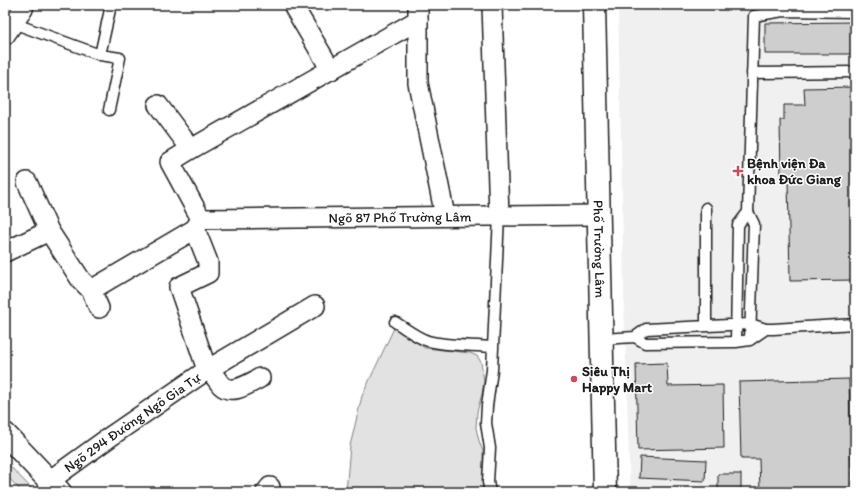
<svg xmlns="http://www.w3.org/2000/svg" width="860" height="497" font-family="Itim,sans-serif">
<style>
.built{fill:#f0f0f0}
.green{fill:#e2e2e2;stroke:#7f7f7f}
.building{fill:#cecece;stroke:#1c1c1c}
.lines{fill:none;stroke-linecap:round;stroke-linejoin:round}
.lane-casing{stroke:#1c1c1c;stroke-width:13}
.street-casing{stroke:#1c1c1c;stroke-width:22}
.secondary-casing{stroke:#1c1c1c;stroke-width:25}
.primary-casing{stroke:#1c1c1c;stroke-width:25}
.lane{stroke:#fff;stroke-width:10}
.street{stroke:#fff;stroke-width:19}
.secondary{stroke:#fff;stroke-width:22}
.primary{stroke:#fff;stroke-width:22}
.poi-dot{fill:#d1495b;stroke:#fff;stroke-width:1.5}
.labels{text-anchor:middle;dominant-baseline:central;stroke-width:3;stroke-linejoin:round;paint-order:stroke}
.poi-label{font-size:14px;font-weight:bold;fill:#1c1c1c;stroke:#fff;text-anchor:start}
.street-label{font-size:14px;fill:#1c1c1c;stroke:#fff}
</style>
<rect width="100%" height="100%" fill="#fff"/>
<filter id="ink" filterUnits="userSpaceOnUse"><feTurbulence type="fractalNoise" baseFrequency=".025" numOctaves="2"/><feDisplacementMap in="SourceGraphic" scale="8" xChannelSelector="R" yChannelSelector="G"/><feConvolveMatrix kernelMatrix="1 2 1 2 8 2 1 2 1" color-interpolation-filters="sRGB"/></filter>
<g filter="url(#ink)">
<path class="built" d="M618 5H855V492H630L625 337Z"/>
<path class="green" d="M394 328 425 348 470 353 477 356 481 362 484 381 482 394 477 412 476 428 479 441 483 451V492H346L350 446 362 396Z
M5 461 35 492H22L5 474Z"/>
<path class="building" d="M855 22V54H765V23Z
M855 87V280L790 281 788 179H781L780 120H784V105H805L804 88Z
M667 363 668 386 723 385 724 448 638 450 636 364Z
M849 379 852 492H760L759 459H741L739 382Z
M640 457 706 460 705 481 639 478Z
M718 474H741V492H718Z"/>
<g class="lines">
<g class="lane-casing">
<path id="lane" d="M13 23 100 55 120 58 109 110
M100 55 111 5
M752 73 855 72
M706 208V326
M395 322C405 328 416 337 428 341 447 346 472 345 493 347
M635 337 645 343 736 342 750 340 766 329
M602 339 635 337 646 329 750 324 766 329H773L855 324
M750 340 754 224 748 212 754 16 783 11 855 12
M736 342 738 225 748 212
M490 492 488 482 490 448 486 423 487 406 492 370 499 216"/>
</g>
<g class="street-casing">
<g id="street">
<path d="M295 5V9L331 70"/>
<path d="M418 5V83L445 216"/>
<path d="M492 5 499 216"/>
<path d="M5 35 23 9 24 5"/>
<path d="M158 105 191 149 170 162 201 219"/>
<path d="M191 149 418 20"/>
<path d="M27 182 49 231 81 280 91 290 99 308"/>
<path id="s1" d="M201 219 599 215"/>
<path d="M5 252 49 231"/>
<path d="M91 290 195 229"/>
<path d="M210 369C213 374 217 380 221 385 232 396 250 383 260 378"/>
<path d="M207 370 315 306"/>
<path id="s2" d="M49 481 114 434 207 370 179 287 208 273V262L195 229 201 219"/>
<path d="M266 492 270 487"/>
</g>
</g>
<g class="secondary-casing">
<g id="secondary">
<path id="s3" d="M594 5 605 492"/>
</g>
</g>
<g class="primary-casing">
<path id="primary" d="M5 434 60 492"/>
</g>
<use href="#lane" class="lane"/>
<use href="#street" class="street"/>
<use href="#secondary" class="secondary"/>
<use href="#primary" class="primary"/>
</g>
</g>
<g class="poi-dot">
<path d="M736 165h4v4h4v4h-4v4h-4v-4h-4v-4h4z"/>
<circle cx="574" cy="379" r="4"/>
</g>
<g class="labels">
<g class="poi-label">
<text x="747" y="163">Bệnh viện Đa<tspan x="747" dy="16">khoa Đức Giang</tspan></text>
<text x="582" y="371">Siêu Thị<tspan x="582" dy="16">Happy Mart</tspan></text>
</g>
<g class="street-label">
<text stroke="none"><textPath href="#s1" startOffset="199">Ngõ 87 Phố Trường Lâm</textPath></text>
<text stroke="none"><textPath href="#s3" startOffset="244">Phố Trường Lâm</textPath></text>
<text stroke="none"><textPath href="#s2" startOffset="102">Ngõ 294 Đường Ngô Gia Tự</textPath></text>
</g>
</g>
<rect width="860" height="497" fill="none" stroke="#fff" stroke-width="20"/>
<rect x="10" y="10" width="840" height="477" fill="none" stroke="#1c1c1c" stroke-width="1.5" filter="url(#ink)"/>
</svg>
